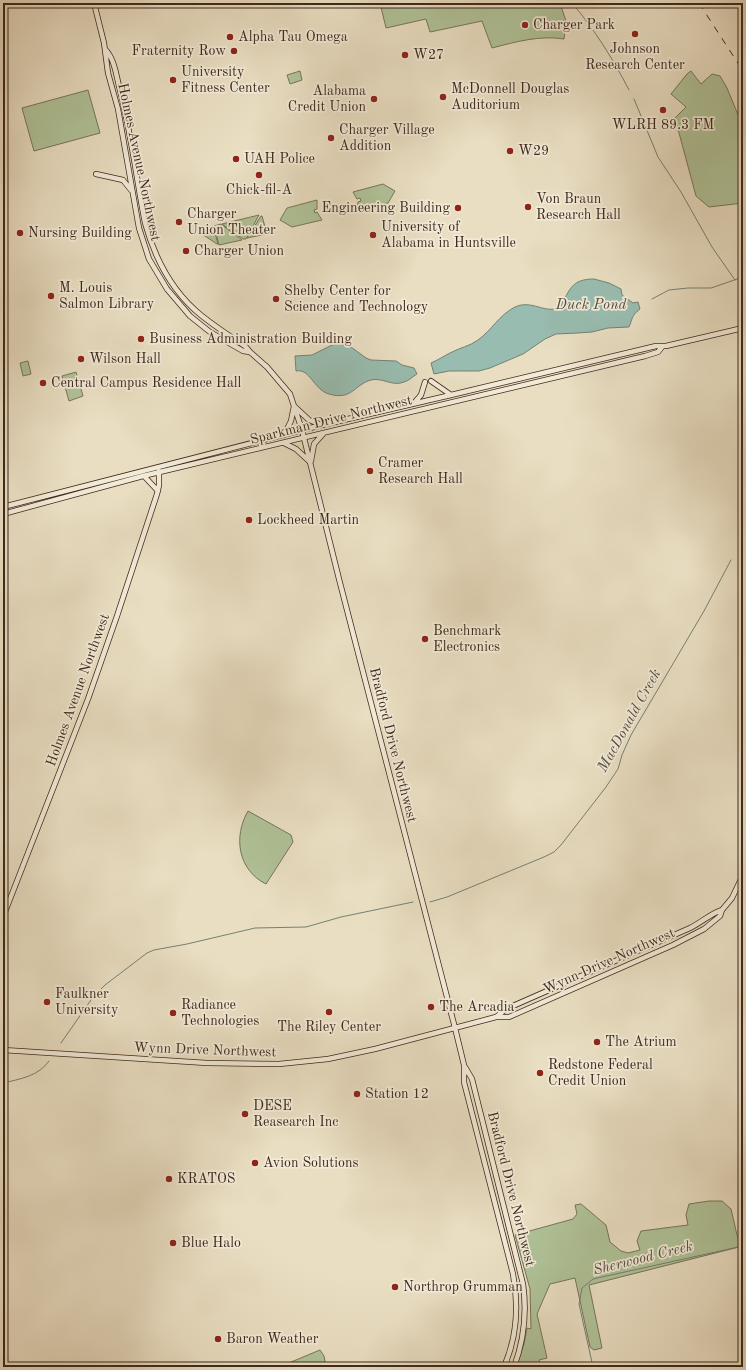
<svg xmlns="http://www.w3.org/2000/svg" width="746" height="1370" font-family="'Old Standard TT',serif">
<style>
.green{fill:#b0c298;stroke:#78755a}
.water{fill:#98bcaf;stroke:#748174}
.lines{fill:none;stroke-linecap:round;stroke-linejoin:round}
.stream{stroke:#748174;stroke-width:1}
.secondary-casing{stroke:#3f281b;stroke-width:6}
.highway-casing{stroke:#3f281b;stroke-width:8}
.secondary{stroke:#f1ead7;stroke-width:4.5}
.highway{stroke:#e9dec2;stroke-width:5.5}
.rail{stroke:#3f281b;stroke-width:1;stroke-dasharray:7 7;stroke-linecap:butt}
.poi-dot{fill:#8f2418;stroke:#f1ead7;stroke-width:1.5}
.labels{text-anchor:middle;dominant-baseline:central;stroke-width:3.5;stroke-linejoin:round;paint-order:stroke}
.poi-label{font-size:14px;fill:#3f281b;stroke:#f1ead7;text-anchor:start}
.street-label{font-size:14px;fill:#3f281b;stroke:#f1ead7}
.water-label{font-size:15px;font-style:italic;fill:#554d40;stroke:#f1ead7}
</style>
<rect width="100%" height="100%" fill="#e9dec2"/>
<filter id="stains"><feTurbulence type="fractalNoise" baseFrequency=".005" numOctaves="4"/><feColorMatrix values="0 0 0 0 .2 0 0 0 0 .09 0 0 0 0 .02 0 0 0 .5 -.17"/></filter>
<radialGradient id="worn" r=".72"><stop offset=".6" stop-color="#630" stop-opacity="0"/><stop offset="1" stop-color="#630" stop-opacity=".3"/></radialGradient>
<path class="green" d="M380 3H560L566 21 564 39C540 35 515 42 492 48L482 21 430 32 426 19 386 28Z
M300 71 302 80 290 84 287 75Z
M691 71 701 84 712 74 720 76 727 88 743 127V203L709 207 696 196 675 118 686 107 671 94 687 74Z
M88 90 100 133 34 151 22 108Z
M383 184 395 191 388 203 357 211 358 202 361 201 360 198 357 199 353 192Z
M317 200V209L314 210 315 213 317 212 322 220 292 227 280 220 287 208Z
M259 215 246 239H243L222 224Z
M261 216H262L267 234 247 238Z
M221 224 242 240 219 245 214 226Z
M213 226 218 244H217L202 234 206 228Z
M28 361 31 374 23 376 20 363Z
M76 372 83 396 69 401 62 376Z
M248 811 291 835 293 842 266 884C238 870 233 837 248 811Z
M709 1201H722L731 1209 737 1235 743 1246 589 1285 602 1348 594 1350 590 1347 575 1278 550 1284 537 1314 547 1358 539 1360 541 1367H516L524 1344 527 1328 531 1329 530 1289 515 1235 573 1219 577 1214 575 1205 581 1204 606 1225 610 1242 621 1251 628 1253 640 1250 637 1241 641 1231 688 1225 686 1215 689 1204Z
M320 1350 324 1356 326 1367H279Z"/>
<path class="water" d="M594 279 609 283 621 289 622 295 633 303 638 302 640 309C631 316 633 318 629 327L608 328 592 332 578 333 556 334 545 339 523 354 490 368 479 371H449L434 374 431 363C438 360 444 356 450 353 459 348 470 346 478 340 492 330 499 315 515 307 532 299 546 315 560 307 570 290 571 279 594 279Z
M334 344H340L351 347 366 358 371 360 396 361 402 365 414 368 417 374C413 376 409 381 404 382 393 387 382 377 371 380 355 384 352 401 329 394 314 390 310 368 296 371L295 356 312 355Z"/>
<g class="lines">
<path class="stream" d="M572 3C595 30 613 59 629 90
M634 99 658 157 681 192 712 247 735 280
M652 299 669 290 688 288H711L743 277
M739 544 743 539
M430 902 447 897 544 857 554 852 561 845 606 787 618 769 622 755 631 735 704 611 731 560
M61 1043 93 997 105 985 147 953 154 950 187 944 255 928 306 927 341 917 413 902
M3 1083C20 1079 39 1076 49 1061
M593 1367 579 1304 582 1288 593 1279 743 1246"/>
<g class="secondary-casing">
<path id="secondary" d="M94 3 104 43 108 73 118 109 139 228 149 259 167 289 190 316 210 332 243 351 250 352
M105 49C114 58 116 74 119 86 131 131 136 177 145 223 155 259 172 292 202 316 216 327 231 337 245 346L250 352 267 367 290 394 302 430 339 579 455 1028 464 1065V1082L513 1274C519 1306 517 1337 504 1367
M96 174 123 180 131 190
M431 381 451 395
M414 403 421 395 425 382
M284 435 291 421 294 406 309 420 322 425
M284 443 296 449 309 461
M311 461 314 444 323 434
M144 476 158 491
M3 507 322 425 451 395 656 346H666L743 328
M3 514 143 476 645 356 658 352 662 347
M3 917 88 699 117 616 157 494 159 485V471
M496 1017 506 1009 690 928C699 924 713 912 722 910
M3 1050 207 1063 279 1064 328 1059 375 1049 496 1017H509L673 945 704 929 720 916 722 910 732 898 743 875
M465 1067 472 1079 523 1284C527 1312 524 1340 514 1367"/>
</g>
<g class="highway-casing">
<path id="highway" d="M742 3 743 4"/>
</g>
<use href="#secondary" class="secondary"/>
<use href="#highway" class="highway"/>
<path class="rail" d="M699 3 743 71"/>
</g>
<g class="poi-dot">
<circle cx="525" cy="25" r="4"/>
<circle cx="635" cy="34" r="4"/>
<circle cx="230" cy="37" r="4"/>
<circle cx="234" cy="51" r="4"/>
<circle cx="405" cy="55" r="4"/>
<circle cx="173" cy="80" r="4"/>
<circle cx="443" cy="97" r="4"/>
<circle cx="374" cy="99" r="4"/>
<circle cx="663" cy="110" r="4"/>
<circle cx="331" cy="138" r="4"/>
<circle cx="510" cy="151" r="4"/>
<circle cx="236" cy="159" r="4"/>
<circle cx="259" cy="175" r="4"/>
<circle cx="528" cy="207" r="4"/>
<circle cx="458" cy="208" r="4"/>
<circle cx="179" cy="222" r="4"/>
<circle cx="20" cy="233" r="4"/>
<circle cx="373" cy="235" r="4"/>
<circle cx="186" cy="251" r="4"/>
<circle cx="51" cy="296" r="4"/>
<circle cx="276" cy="299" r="4"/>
<circle cx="141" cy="339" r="4"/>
<circle cx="81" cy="359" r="4"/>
<circle cx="43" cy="383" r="4"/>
<circle cx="370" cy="471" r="4"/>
<circle cx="249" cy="520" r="4"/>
<circle cx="425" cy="639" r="4"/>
<circle cx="47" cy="1002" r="4"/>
<circle cx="431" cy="1007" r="4"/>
<circle cx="329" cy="1012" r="4"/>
<circle cx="173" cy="1013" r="4"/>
<circle cx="597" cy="1042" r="4"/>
<circle cx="540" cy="1073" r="4"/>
<circle cx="357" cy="1094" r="4"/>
<circle cx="245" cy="1114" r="4"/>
<circle cx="255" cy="1163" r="4"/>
<circle cx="169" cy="1179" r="4"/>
<circle cx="173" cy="1243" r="4"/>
<circle cx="395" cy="1287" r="4"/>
<circle cx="218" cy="1339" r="4"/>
</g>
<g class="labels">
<g class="poi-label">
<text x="533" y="25">Charger Park</text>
<text x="238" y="37">Alpha Tau Omega</text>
<text x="635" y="49" text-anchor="middle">Johnson<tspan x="635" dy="16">Research Center</tspan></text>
<text x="226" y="51" text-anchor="end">Fraternity Row</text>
<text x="413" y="55">W27</text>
<text x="181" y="72">University<tspan x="181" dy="16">Fitness Center</tspan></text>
<text x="451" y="89">McDonnell Douglas<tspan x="451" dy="16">Auditorium</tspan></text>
<text x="366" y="91" text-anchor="end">Alabama<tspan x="366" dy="16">Credit Union</tspan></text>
<text x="663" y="125" text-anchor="middle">WLRH 89.3 FM</text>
<text x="339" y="130">Charger Village<tspan x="339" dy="16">Addition</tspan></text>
<text x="518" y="151">W29</text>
<text x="244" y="159">UAH Police</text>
<text x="259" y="190" text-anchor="middle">Chick-fil-A</text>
<text x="536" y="199">Von Braun<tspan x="536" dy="16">Research Hall</tspan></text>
<text x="450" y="208" text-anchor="end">Engineering Building</text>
<text x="187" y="214">Charger<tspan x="187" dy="16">Union Theater</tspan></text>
<text x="381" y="227">University of<tspan x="381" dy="16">Alabama in Huntsville</tspan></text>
<text x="28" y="233">Nursing Building</text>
<text x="194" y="251">Charger Union</text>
<text x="59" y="288">M. Louis<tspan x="59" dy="16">Salmon Library</tspan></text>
<text x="284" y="291">Shelby Center for<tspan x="284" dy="16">Science and Technology</tspan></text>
<text x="149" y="339">Business Administration Building</text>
<text x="89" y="359">Wilson Hall</text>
<text x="51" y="383">Central Campus Residence Hall</text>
<text x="378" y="463">Cramer<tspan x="378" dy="16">Research Hall</tspan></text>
<text x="257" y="520">Lockheed Martin</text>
<text x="433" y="631">Benchmark<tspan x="433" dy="16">Electronics</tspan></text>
<text x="55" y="994">Faulkner<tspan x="55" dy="16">University</tspan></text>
<text x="181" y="1005">Radiance<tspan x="181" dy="16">Technologies</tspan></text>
<text x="439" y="1007">The Arcadia</text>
<text x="329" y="1027" text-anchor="middle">The Riley Center</text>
<text x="605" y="1042">The Atrium</text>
<text x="548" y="1065">Redstone Federal<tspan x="548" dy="16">Credit Union</tspan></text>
<text x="365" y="1094">Station 12</text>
<text x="253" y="1106">DESE<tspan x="253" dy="16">Reasearch Inc</tspan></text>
<text x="263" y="1163">Avion Solutions</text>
<text x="177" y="1179">KRATOS</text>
<text x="181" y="1243">Blue Halo</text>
<text x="403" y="1287">Northrop Grumman</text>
<text x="226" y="1339">Baron Weather</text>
</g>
<g class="street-label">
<text transform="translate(139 162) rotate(78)">Holmes Avenue Northwest</text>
<text transform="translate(331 420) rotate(-14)">Sparkman Drive Northwest</text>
<text transform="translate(78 690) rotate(-70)">Holmes Avenue Northwest</text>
<text transform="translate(393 745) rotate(76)">Bradford Drive Northwest</text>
<text transform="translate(609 961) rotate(-24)">Wynn Drive Northwest</text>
<text transform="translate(205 1050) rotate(2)">Wynn Drive Northwest</text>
<text transform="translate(511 1189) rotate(76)">Bradford Drive Northwest</text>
</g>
<g class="water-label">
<text x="591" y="305">Duck Pond</text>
<text transform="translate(630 721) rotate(-61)">MacDonald Creek</text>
<text transform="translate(643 1259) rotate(-14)">Sherwood Creek</text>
</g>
</g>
<rect width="746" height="1370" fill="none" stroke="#e9dec2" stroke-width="16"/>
<rect x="4" y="4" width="738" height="1362" fill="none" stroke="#3f281b" stroke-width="2"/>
<rect x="8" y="8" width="730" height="1354" fill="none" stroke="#3f281b"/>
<rect width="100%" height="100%" filter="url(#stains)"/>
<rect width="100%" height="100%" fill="url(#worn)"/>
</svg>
